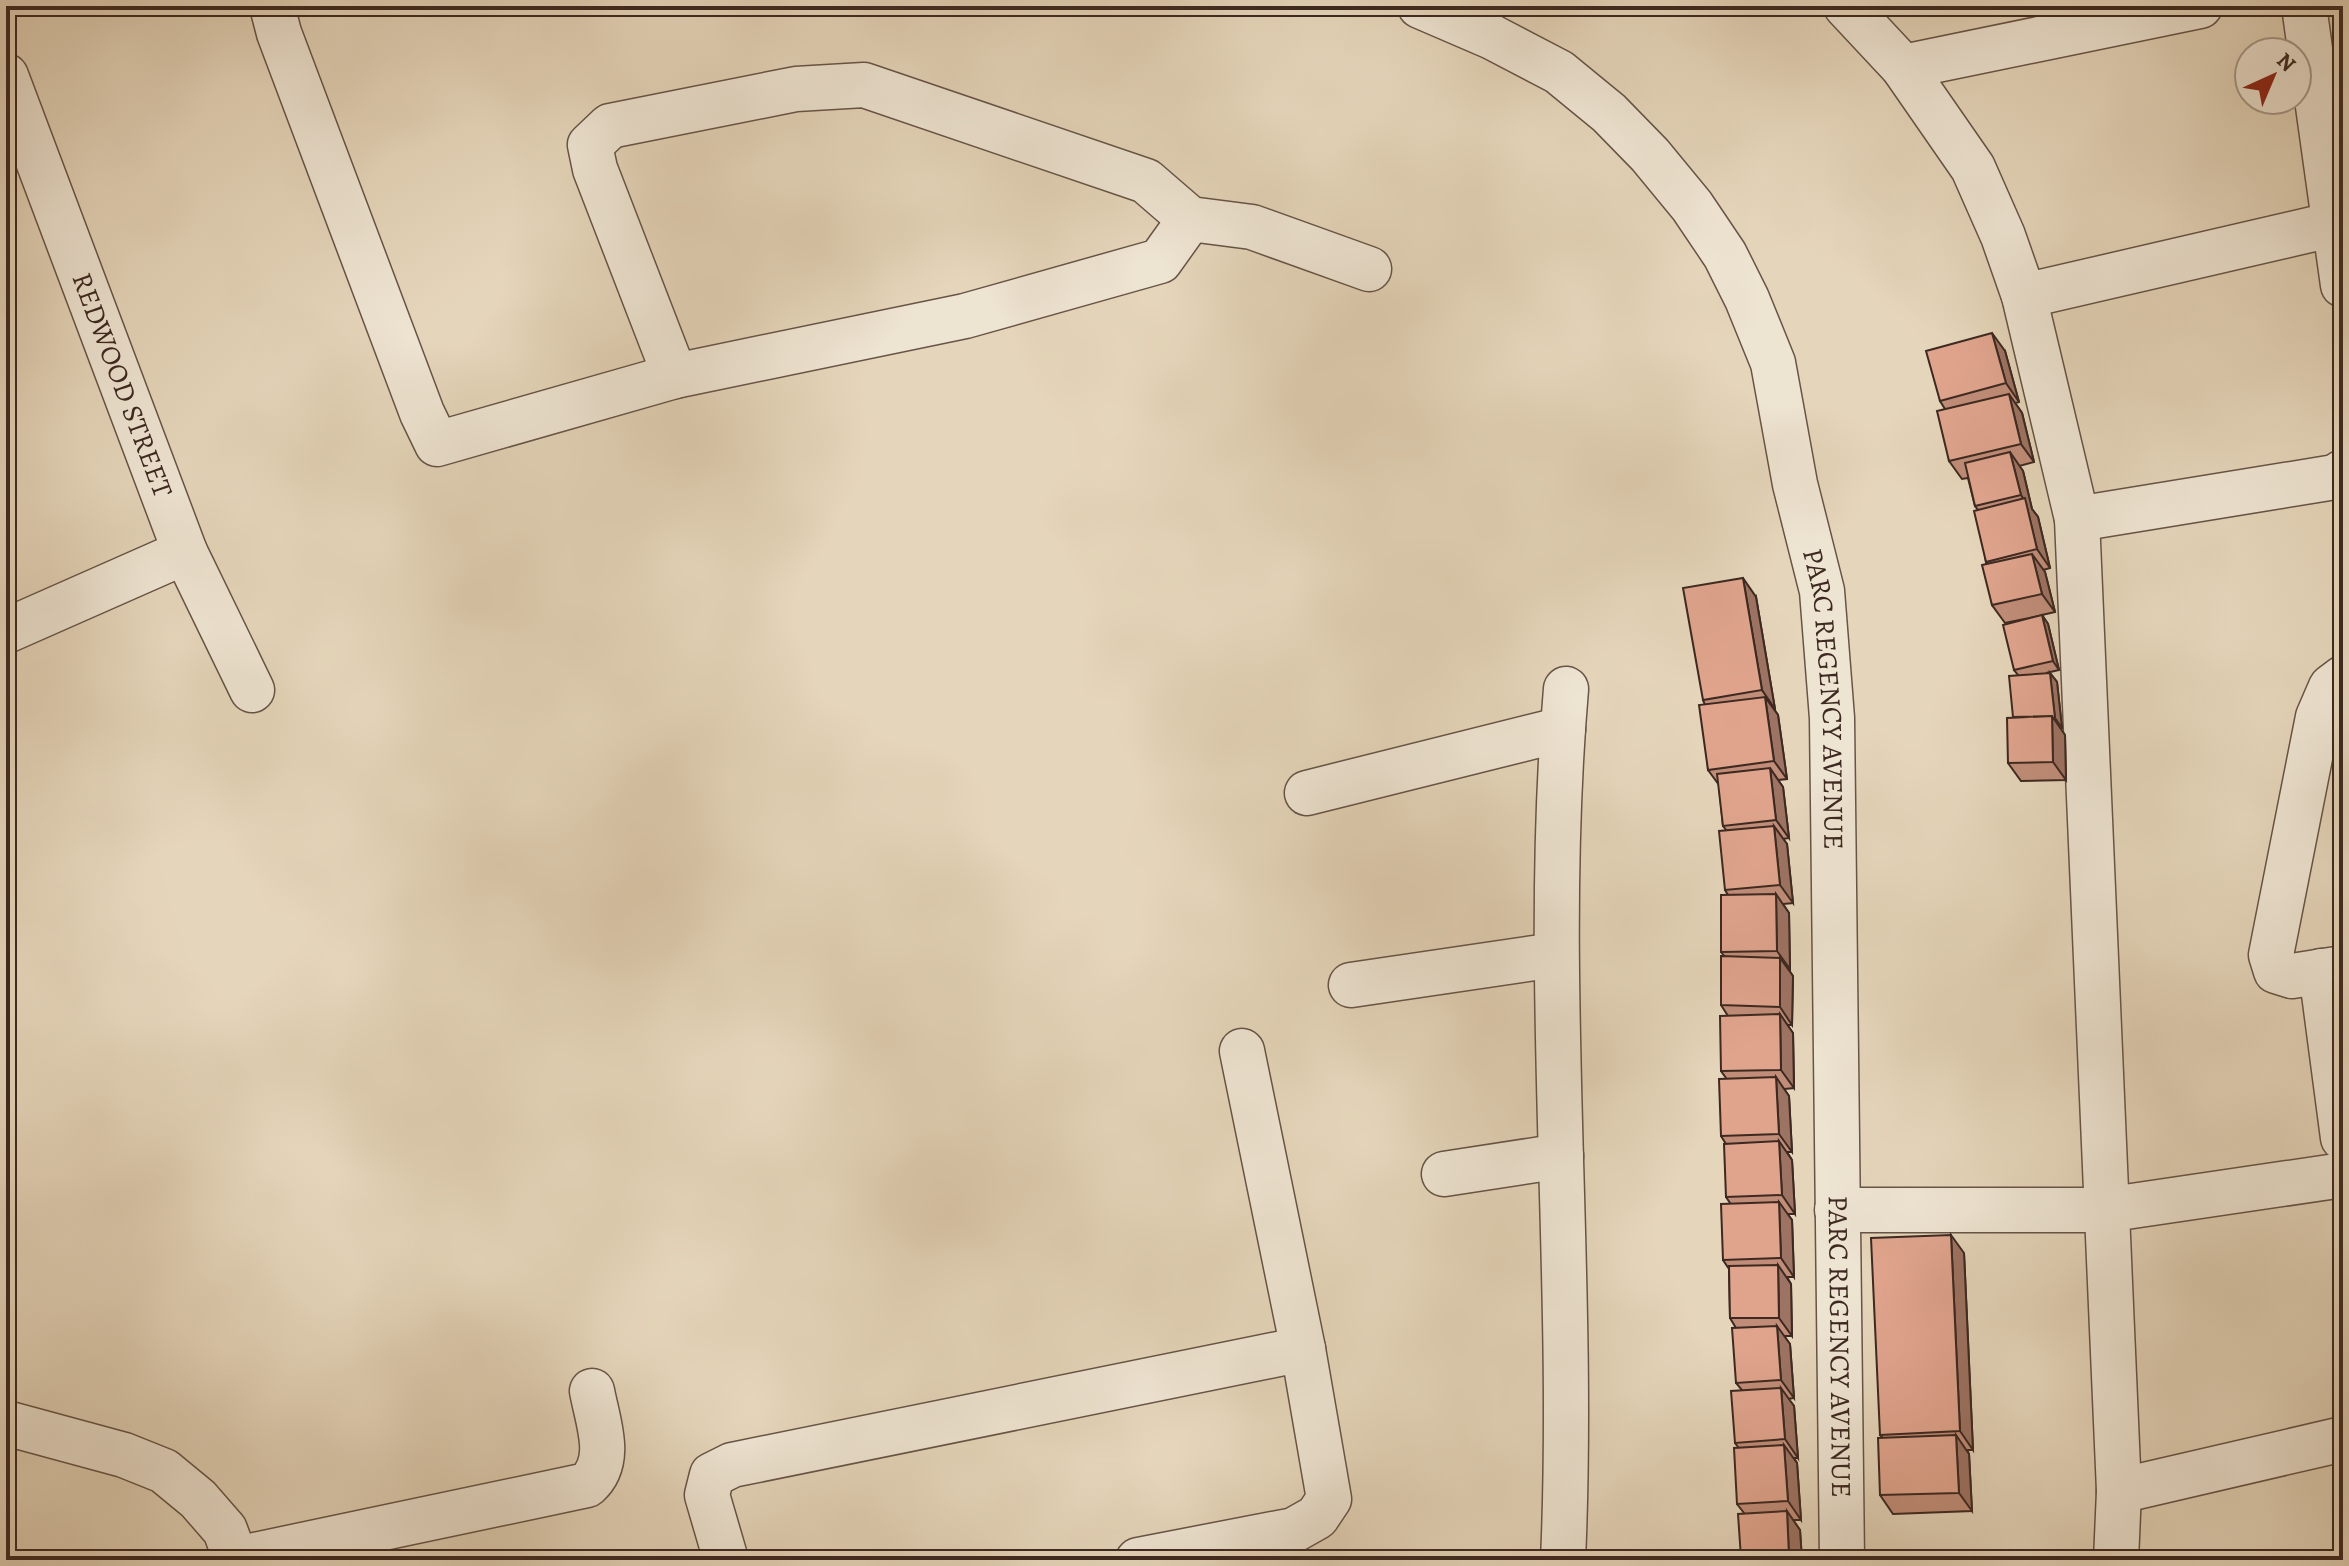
<svg xmlns="http://www.w3.org/2000/svg" width="2349" height="1566" font-family="Alegreya,serif">
<style>
.lines{fill:none;stroke-linecap:round;stroke-linejoin:round}
.minor-casing{stroke:#675447;stroke-width:47}
.minor{stroke:#eee4d2;stroke-width:44}
.wall{fill:#c18d79;stroke:#3d2921;stroke-width:2}
.shaded-wall{fill:#9d7363;stroke:#3d2921;stroke-width:2}
.building{fill:#e0a48d;stroke:#3d2921;stroke-width:2}
.labels{text-anchor:middle;dominant-baseline:central;stroke-width:8;stroke-linejoin:round;paint-order:stroke}
.street-label{font-size:28px;fill:#3d2921;stroke:#eee4d2}
</style>
<rect width="100%" height="100%" fill="#e5d5ba"/>
<filter id="stains"><feTurbulence type="fractalNoise" baseFrequency=".0025" numOctaves="4"/><feColorMatrix values="0 0 0 0 .2 0 0 0 0 .09 0 0 0 0 .02 0 0 0 .5 -.17"/></filter>
<radialGradient id="worn" r=".72"><stop offset=".6" stop-color="#630" stop-opacity="0"/><stop offset="1" stop-color="#630" stop-opacity=".3"/></radialGradient>
<g class="lines">
<g class="minor-casing">
<g id="minor">
<path d="M272 6 279 33 422 413 437 444 675 376 965 316 1160 261 1190 219"/>
<path id="s1" d="M1420 6 1492 37 1559 72 1609 113 1650 155 1692 206 1725 255 1747 299 1773 363 1795 484 1822 591 1832 718 1842 1560"/>
<path d="M1846 6 1903 67 1973 168 2003 236 2024 296 2077 519 2119 1491 2116 1560"/>
<path d="M2304 6 2343 285"/>
<path d="M1903 67 2200 6"/>
<path id="s2" d="M6 76 185 552 252 690"/>
<path d="M2024 296 2335 224"/>
<path d="M675 376 595 169 590 145 610 126 796 89 864 85 1146 181 1190 219 1252 227 1369 269"/>
<path d="M2077 519 2335 477 2343 472"/>
<path d="M6 631 185 552"/>
<path d="M2343 678 2331 687 2318 717 2271 955 2276 971 2292 976 2343 968"/>
<path d="M1307 793 1563 729"/>
<path d="M2321 971 2343 1138"/>
<path d="M1351 985 1555 955"/>
<path d="M1444 1174 1561 1156"/>
<path d="M1837 1210H2105L2343 1175"/>
<path d="M6 1423 124 1455 164 1471 198 1499 225 1530 236 1560"/>
<path d="M2119 1491 2343 1439"/>
<path d="M236 1559 587 1485C614 1461 598 1423 592 1391"/>
<path d="M726 1560 707 1495 712 1475 732 1465 1303 1349"/>
<path d="M1138 1560 1294 1530 1317 1517 1329 1499 1303 1349 1242 1051"/>
<path d="M1563 1560C1576 1270 1541 979 1566 689"/>
</g>
</g>
<use href="#minor" class="minor"/>
</g>
<path class="wall" d="M2005 351 2019 402 2015 403 2022 413 2034 462 2019 466 2023 471 2032 509 2038 517 2050 568 2043 570 2045 572 2055 612 2042 615 2048 624 2059 670 2046 673H2050L2057 682 2062 728H2060L2065 735 2066 780 2021 781 2008 763 2018 675 2014 670 2039 616 2005 623 1992 605 1987 564 1986 562 1978 510 1975 506 1968 478 1962 479 1949 461 1945 409 1940 401Z
M1756 597 1775 709H1774L1778 715 1787 779 1778 780 1783 787 1789 838 1783 839 1787 844 1793 903 1783 904 1789 913 1790 969H1788L1793 976 1792 1025H1787L1793 1033 1794 1088 1784 1089 1789 1096 1792 1152H1787L1792 1160 1795 1214H1787L1792 1220 1794 1277H1787L1791 1284 1792 1336H1784L1790 1344 1794 1398 1788 1399 1794 1406 1798 1458H1794L1797 1463 1801 1520H1793L1800 1530 1802 1560H1742L1741 1558 1744 1513 1737 1504 1738 1447 1735 1443 1742 1390 1736 1383V1328L1730 1318 1729 1269 1723 1260 1730 1203 1726 1197V1144L1721 1136 1726 1078 1721 1071 1728 1016 1721 1005 1725 957 1721 952 1728 895 1725 890 1727 831 1723 826 1719 785 1708 770 1705 705 1703 700Z
M1964 1253 1973 1450H1967L1969 1454 1972 1511 1893 1514 1880 1495 1882 1437 1880 1435Z"/>
<path class="shaded-wall" d="M1992 333 2005 351 2019 402 2006 383Z
M2009 394 2022 413 2034 462 2021 444Z
M2010 452 2023 471 2032 509 2038 517 2050 568 2037 549 2026 503 2021 495Z
M2032 554 2045 572 2055 612 2042 594Z
M1743 578 1756 597 1775 709 1762 690Z
M2042 615 2048 624 2059 670 2053 661Z
M2050 673 2057 682 2062 728 2055 718Z
M1765 697 1778 715 1787 779 1774 761Z
M2052 716 2065 735 2066 780 2053 762Z
M1770 768 1783 787 1789 838 1776 820Z
M1774 826 1787 844 1793 903 1780 885Z
M1776 894 1789 913 1790 969 1777 951Z
M1780 958 1793 976 1792 1025 1780 1007Z
M1780 1014 1793 1033 1794 1088 1781 1070Z
M1776 1077 1789 1096 1792 1152 1779 1134Z
M1779 1141 1792 1160 1795 1214 1782 1195Z
M1779 1202 1792 1220 1794 1277 1781 1258Z
M1951 1235 1964 1253 1973 1450 1960 1431Z
M1778 1265 1791 1284 1792 1336 1779 1318Z
M1777 1326 1790 1344 1794 1398 1781 1380Z
M1781 1388 1794 1406 1798 1458 1785 1439Z
M1956 1435 1969 1454 1972 1511 1959 1493Z
M1784 1445 1797 1463 1801 1520 1788 1501Z
M1787 1511 1800 1530 1802 1560H1793L1789 1556Z"/>
<path class="building" d="M1992 333 2006 383 1940 401 1926 351Z
M2009 394 2021 444 1949 461 1937 411Z
M2010 452 2021 495 1975 506 1965 463Z
M2025 498 2037 549 1986 562 1974 511Z
M2032 554 2042 594 1992 605 1982 565Z
M1743 578 1762 690 1703 700 1683 588Z
M2042 615 2053 661 2014 670 2003 625Z
M2050 673 2055 718 2054 719 2052 716 2013 717 2009 676Z
M1765 697 1774 761 1708 770 1699 705Z
M2052 716 2053 762 2008 763 2007 718Z
M1770 768 1776 820 1723 826 1717 774Z
M1774 826 1780 885 1725 890 1719 831Z
M1776 894 1777 951 1721 952V895Z
M1721 956 1780 958V1007L1721 1005Z
M1780 1014 1781 1070 1721 1071 1720 1016Z
M1776 1077 1779 1134 1721 1136 1719 1079Z
M1779 1141 1782 1195 1726 1197 1724 1144Z
M1779 1202 1781 1258 1723 1260 1721 1204Z
M1951 1235 1960 1431 1880 1435 1871 1238Z
M1778 1265 1779 1318H1730L1729 1266Z
M1777 1326 1781 1380 1736 1383 1732 1328Z
M1781 1388 1785 1439 1735 1443 1731 1391Z
M1956 1435 1959 1493 1880 1495 1878 1438Z
M1784 1445 1788 1501 1737 1504 1734 1448Z
M1787 1511 1789 1556 1741 1558 1738 1514Z"/>
<g class="labels">
<g class="street-label">
<text stroke="none"><textPath href="#s2" startOffset="330">REDWOOD STREET</textPath></text>
<text stroke="none"><textPath href="#s1" startOffset="862">PARC REGENCY AVENUE</textPath></text>
<text stroke="none"><textPath href="#s1" startOffset="1510">PARC REGENCY AVENUE</textPath></text>
</g>
</g>
<rect width="2349" height="1566" fill="none" stroke="#e5d5ba" stroke-width="32"/>
<rect x="8" y="8" width="2333" height="1550" fill="none" stroke="#3d2921" stroke-width="4"/>
<rect x="16" y="16" width="2317" height="1534" fill="none" stroke="#3d2921" stroke-width="2"/>
<g transform="translate(2273 76) rotate(44)"><circle r="38" fill="#eee4d2" stroke="#a7998b" stroke-width="2"/>
<path d="M0-6L14 30L0 20L-14 30Z" fill="#8f2418"/>
<text y="-12" font-size="22" font-weight="bold" text-anchor="middle" fill="#3d2921">N</text>
</g>
<rect width="100%" height="100%" filter="url(#stains)"/>
<rect width="100%" height="100%" fill="url(#worn)"/>
</svg>
